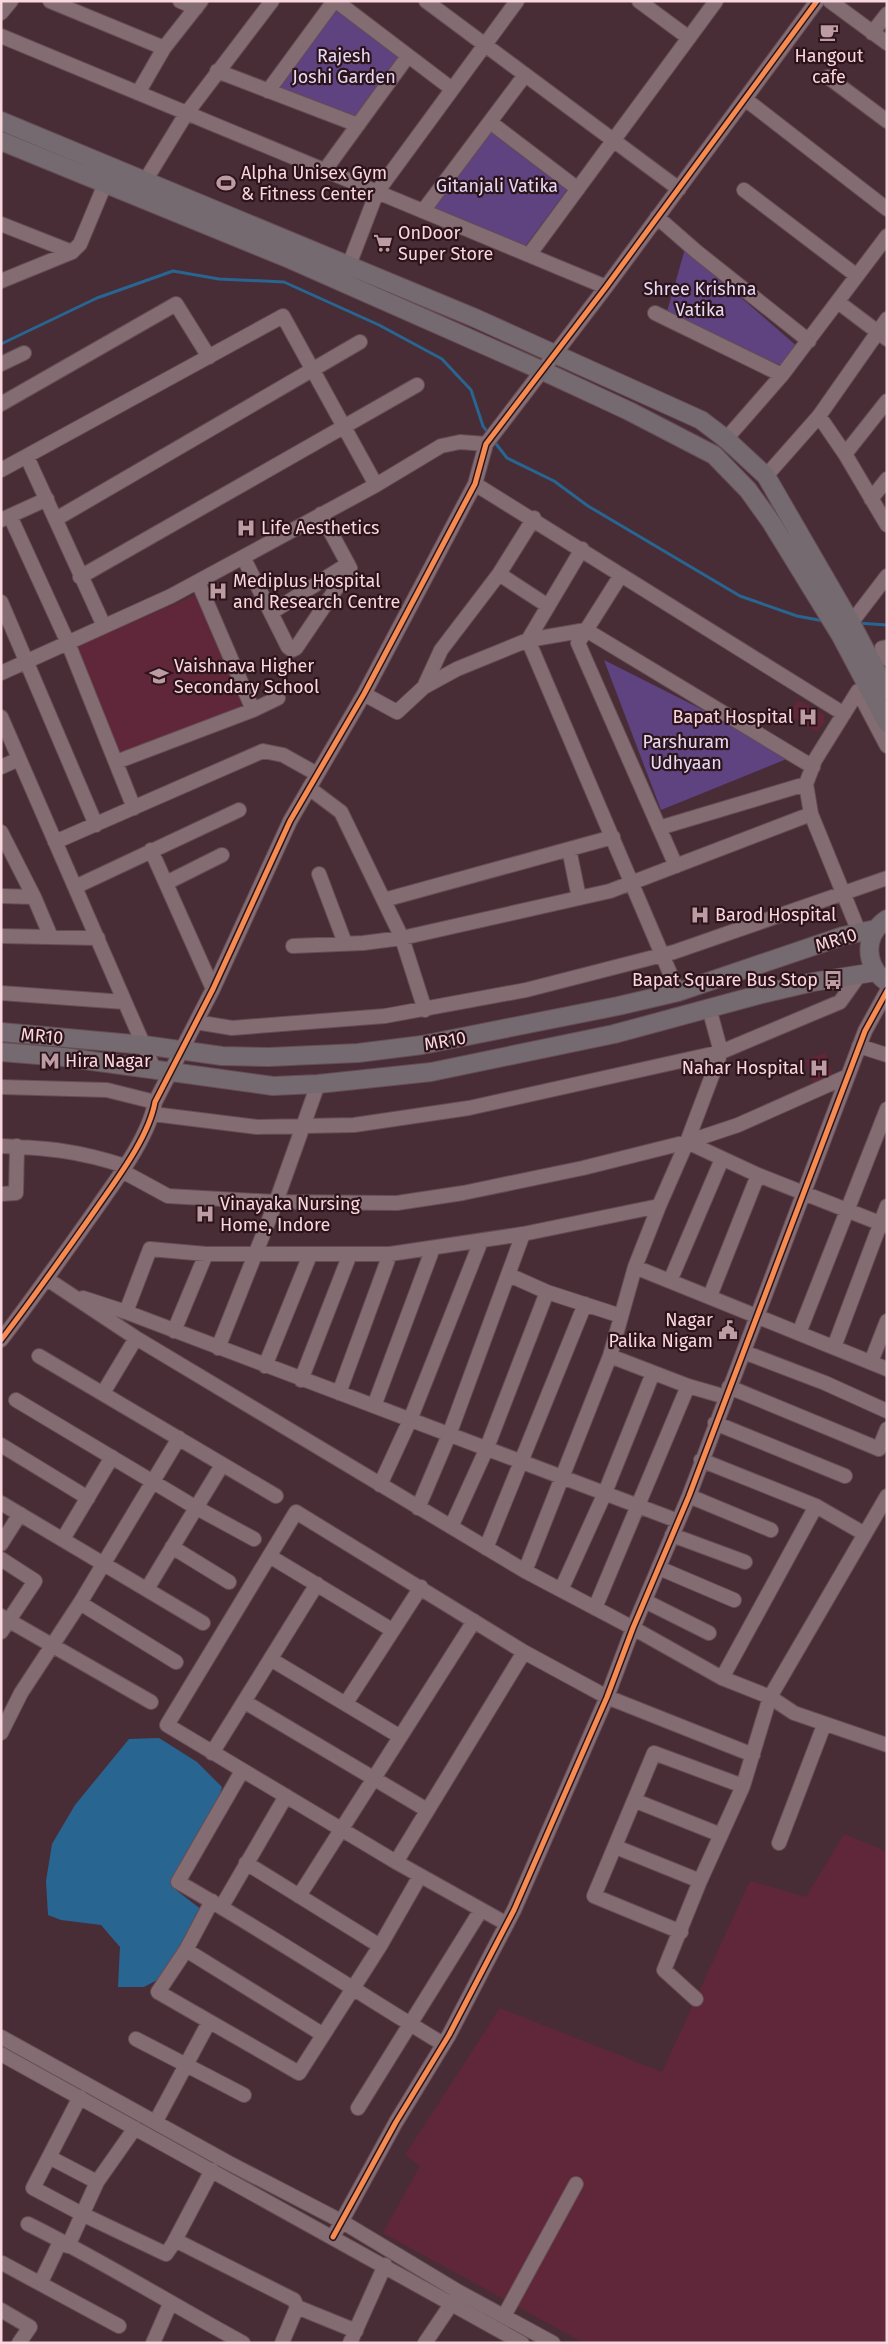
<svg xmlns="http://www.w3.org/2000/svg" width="888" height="2344" font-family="'Fira Sans',sans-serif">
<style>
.built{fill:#602639}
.green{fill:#5f4280}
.water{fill:#286590}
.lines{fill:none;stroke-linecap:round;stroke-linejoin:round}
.stream{stroke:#286590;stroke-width:3}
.minor-casing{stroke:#664c54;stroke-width:16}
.major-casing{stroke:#664c54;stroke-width:20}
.minor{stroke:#846c73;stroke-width:14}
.major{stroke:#746a6f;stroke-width:18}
.cycleway-casing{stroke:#2d141b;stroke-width:8}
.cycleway{stroke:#f68b52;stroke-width:5}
.labels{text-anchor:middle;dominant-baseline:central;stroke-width:4.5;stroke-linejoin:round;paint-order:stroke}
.park-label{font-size:18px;fill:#e4daf6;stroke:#2d141b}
.poi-label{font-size:18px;fill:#fad6de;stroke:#2d141b;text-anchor:start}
.street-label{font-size:18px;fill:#fad6de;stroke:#2d141b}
</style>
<rect width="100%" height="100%" fill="#492d36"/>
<path class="built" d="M195 595 242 705 122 757 75 647Z
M798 700 825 715 823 719 825 721 817 732 789 715Z
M825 1053 833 1076 813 1083 805 1060Z
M844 1834 887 1852V2343H584L383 2233 420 2166 405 2155 500 2008 662 2072 750 1881 806 1897Z"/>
<path class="green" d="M337 9 400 57 355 117 278 88Z
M491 132 567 190 524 248 433 208Z
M685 249 799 348 785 367 666 315Z
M604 660 794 756 661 810Z"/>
<path class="water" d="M159 1738 197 1762 222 1787 214 1815 176 1878V1890L202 1910 161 1978 144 1987H118L120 1947 101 1925 61 1920 48 1915 46 1881 52 1844 75 1805 129 1739Z"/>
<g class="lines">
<path class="stream" d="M1 344 97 298 173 271 219 279 284 282 379 325 442 359 471 390 483 426 488 433
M493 440 507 458 554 481 588 506 740 596 797 616 824 621
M857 623 887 625"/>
<g class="minor-casing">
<path id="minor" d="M50 1 164 48
M180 1 196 8
M336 1 452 89
M426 1 679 189
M639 1 689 38
M830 1 887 43
M1 13 11 1
M872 33 887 14
M1 36 606 287
M217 71 358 125
M828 77 887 121
M268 91 334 1
M138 93 164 48 201 1
M745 99 887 209
M490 122 578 189
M325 170 408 56
M145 181 186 114 272 1
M744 190 857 276
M423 211 525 75
M657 217 697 252 809 341
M1 224 72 252
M529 255 716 1
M349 265 377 192 517 1
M1 281 72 252 80 244 105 184
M838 302 887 339
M655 313 782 375
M1 364 24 353
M1 404 176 304 209 357
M819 416 845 454 887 525
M726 439 782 375 887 236
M845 454 887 401
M27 457 104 626
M1 470 283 316 376 485
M766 476 819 416 887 319
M475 484 844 714
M871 499 887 479
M10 516 68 643 134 808
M56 519 360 342
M1 520 47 499
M243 557 288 647 292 650 296 648 350 568 321 514
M499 574 548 606
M621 575 578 643 676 866
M80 577 417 385
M198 582 253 710
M1 602 96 825
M272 612 348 564
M851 623 887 576
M528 640 678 992
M528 640 582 549
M887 647 882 648 887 659
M1 673 171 596 376 485 441 446 460 442 486 444
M424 687 441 650 499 574 534 518
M858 691 815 760 806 784 811 814 859 932
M858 691 887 746
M364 694 397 712 424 687 457 669 528 640 586 630 813 767
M1 717 154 1069
M116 762 253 710 278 698
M1 767 19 759
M309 788 341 812 402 938 425 1010
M659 828 806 784
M1 832 34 897 51 937
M55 842 263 751 283 755 317 774
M569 849 579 898
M151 850 213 989
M319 874 345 943
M166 883 222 855
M75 887 239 810
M1 896 34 897
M384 900 613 837
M1 936 98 938
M293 946 363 943 402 938 610 891 811 814
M1 993 124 1002
M196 1022 232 1028 385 1016 526 990 674 952 887 878
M859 1046 887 1055
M1 1087 107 1090 155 1102
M153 1114 257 1127 354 1125 469 1108 721 1052 840 1002 860 974
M687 1142 758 1175 887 1226
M1 1146C49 1148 79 1151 125 1166
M122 1171 168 1196 276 1202 397 1203 463 1193 583 1168 687 1142 738 1125 848 1076
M1 1194 16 1193 17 1146
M635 1267 887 1369
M509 1275 547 1292 621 1316
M47 1279 136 1338 525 1571 633 1628 722 1678 770 1697 794 1713 887 1745
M670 1281 722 1159
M710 1296 758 1175
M83 1298 126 1312 678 1521
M126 1312 150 1249 206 1254H390L523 1234 659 1206
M174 1331 206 1254
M799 1333 887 1109
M1 1340C34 1297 65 1253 96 1209 116 1180 149 1137 155 1102L213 989 290 821 364 694 475 484 486 444 606 287 817 1
M834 1347 887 1206
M218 1348 276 1202 318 1084
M744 1352 825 1383 887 1411
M39 1356 276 1496
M610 1356 688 1386 726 1397
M871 1362 887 1321
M265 1366 310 1255
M301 1380 350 1254
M729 1387 879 1449 887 1429
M103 1393 136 1338
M339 1393 390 1254
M16 1400 195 1507 254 1539
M374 1406 433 1248
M715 1423 845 1476
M1 1445 88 1498
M701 1460 816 1506 863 1533
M380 1485 410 1420 481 1241
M689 1496 771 1530
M1 1503 203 1623
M418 1508 449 1435 523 1234
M451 1527 486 1450 547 1292
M672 1535 745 1562
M63 1539 112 1457
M1 1544 20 1514
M172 1547 229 1582
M486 1548 585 1304
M271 1557 392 1630
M1 1559 35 1581 1 1632
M659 1568 734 1600
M525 1571 610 1356 635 1267 659 1206 687 1142 721 1052 709 1008
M147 1589 222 1465
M561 1590 604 1495 653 1373
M645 1601 709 1633
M80 1603 176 1662
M595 1608 688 1386
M1 1616 151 1702
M272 1660 399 1736
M722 1678 816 1506
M245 1702 427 1810
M346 1703 421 1587
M1 1733 21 1693 80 1603 179 1438
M212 1753 317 1584
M242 1771 178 1882C268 1933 355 1991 443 2044
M636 1801 721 1835
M779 1843 824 1725
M616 1847 700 1881
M396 1862 524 1652
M246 1863 380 1946
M299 1896 474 1621
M212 1901 186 1950 158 1992 299 2073 380 1946 420 1876
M222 1906 286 1796
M507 1924 396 1862 167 1725 296 1512 524 1652 607 1697 753 1755
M681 1932 594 1896 654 1753 743 1786
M186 1950 322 2034
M696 1999 664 1970 700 1881 743 1786 770 1697 887 1496
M1 2037 227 2162 341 2221 459 2292 553 2343
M136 2039 244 2095
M1 2054 522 2343
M80 2097 33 2188 82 2214 166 2254 173 2244 212 2170
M358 2108 481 1910
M156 2121 209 2022
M49 2157 97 2182
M28 2224C101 2260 171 2304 243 2343
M333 2237 396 2122 449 2035 514 1910 607 1697 633 1628 689 1496 865 1031 887 991
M175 2240 294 2300 297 2307 356 2331
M68 2246 97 2182 135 2128
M2 2263 119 2326
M41 2282 60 2242
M1 2310 30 2327 19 2343
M504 2316 576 2184
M153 2343 170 2304
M282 2343 297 2307
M350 2343 385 2265
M425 2343 456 2297"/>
</g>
<g class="major-casing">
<path id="major" d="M1 121 475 318 701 420 726 439 766 476 851 623 887 691
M1 141 292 260 543 371 629 411 714 455 748 490 771 522 841 636 887 723
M887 919C863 935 864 966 887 982
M1 1032 144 1045 222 1056 269 1057 358 1053 422 1045 618 1006 678 992 843 936 876 929
M1 1052 63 1057 273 1086 318 1084 431 1072 614 1034 762 994 813 982 875 972"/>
</g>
<use href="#minor" class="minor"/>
<use href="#major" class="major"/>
<g class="cycleway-casing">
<path id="cycleway" d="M1 1340C34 1297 65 1253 96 1209 116 1180 149 1137 155 1102L213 989 290 821 364 694 475 484 486 444 606 287 817 1
M333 2237 396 2122 449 2035 514 1910 607 1697 633 1628 689 1496 865 1031 887 991"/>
</g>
<use href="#cycleway" class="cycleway"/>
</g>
<defs>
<g id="cafe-bare" transform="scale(1.5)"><path d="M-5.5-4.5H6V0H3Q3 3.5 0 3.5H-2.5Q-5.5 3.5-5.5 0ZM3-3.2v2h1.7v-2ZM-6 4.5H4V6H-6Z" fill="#bc9ba3" stroke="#2d141b" stroke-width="2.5" paint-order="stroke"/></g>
<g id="stadium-bare" transform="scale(1.5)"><path d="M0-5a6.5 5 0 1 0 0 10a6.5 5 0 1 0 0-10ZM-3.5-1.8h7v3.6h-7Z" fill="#bc9ba3" stroke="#2d141b" stroke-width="2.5" paint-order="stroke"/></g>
<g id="supermarket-bare" transform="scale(1.5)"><path d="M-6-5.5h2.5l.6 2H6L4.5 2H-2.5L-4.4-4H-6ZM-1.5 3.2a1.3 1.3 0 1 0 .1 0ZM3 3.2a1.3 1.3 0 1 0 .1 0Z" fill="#bc9ba3" stroke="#2d141b" stroke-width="2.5" paint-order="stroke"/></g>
<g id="hospital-bare" transform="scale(1.5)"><path d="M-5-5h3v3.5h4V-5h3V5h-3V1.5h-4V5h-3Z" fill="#bc9ba3" stroke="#2d141b" stroke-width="2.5" paint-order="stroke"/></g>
<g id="school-bare" transform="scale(1.5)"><path d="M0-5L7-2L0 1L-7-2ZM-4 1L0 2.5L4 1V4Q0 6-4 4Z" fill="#bc9ba3" stroke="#2d141b" stroke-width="2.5" paint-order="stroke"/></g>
<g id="bus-bare" transform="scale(1.5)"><path d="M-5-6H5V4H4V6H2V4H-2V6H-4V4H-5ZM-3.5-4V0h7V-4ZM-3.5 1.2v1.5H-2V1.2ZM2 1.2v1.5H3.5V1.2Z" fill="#bc9ba3" stroke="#2d141b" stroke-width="2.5" paint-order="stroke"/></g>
<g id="metro-bare" transform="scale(1.5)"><path d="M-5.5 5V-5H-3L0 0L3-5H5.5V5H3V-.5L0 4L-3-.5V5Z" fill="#bc9ba3" stroke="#2d141b" stroke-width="2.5" paint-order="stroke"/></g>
<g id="civic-bare" transform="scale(1.5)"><path d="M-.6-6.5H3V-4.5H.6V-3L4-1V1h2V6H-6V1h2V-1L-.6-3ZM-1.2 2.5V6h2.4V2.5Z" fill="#bc9ba3" stroke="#2d141b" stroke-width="2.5" paint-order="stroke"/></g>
</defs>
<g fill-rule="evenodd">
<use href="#cafe-bare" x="829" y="32"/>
<use href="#stadium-bare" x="226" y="183"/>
<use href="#supermarket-bare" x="383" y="243"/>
<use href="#hospital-bare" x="246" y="528"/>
<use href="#hospital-bare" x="218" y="591"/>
<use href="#school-bare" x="159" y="676"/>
<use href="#hospital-bare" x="808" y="717"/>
<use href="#hospital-bare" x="700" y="915"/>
<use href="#bus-bare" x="833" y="980"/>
<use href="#metro-bare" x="50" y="1061"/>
<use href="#hospital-bare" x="819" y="1068"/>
<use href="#hospital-bare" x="205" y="1214"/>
<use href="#civic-bare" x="728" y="1330"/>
</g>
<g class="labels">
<g class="park-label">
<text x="344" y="56">Rajesh<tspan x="344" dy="21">Joshi Garden</tspan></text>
<text x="497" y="186">Gitanjali Vatika</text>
<text x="700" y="289">Shree Krishna<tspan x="700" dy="21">Vatika</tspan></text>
<text x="686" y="742">Parshuram<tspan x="686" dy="21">Udhyaan</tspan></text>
</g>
<g class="poi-label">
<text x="829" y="56" text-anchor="middle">Hangout<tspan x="829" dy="21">cafe</tspan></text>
<text x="241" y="173">Alpha Unisex Gym<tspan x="241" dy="21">&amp; Fitness Center</tspan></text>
<text x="398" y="233">OnDoor<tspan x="398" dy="21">Super Store</tspan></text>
<text x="261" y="528">Life Aesthetics</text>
<text x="233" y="581">Mediplus Hospital<tspan x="233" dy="21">and Research Centre</tspan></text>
<text x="174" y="666">Vaishnava Higher<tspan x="174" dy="21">Secondary School</tspan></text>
<text x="793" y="717" text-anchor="end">Bapat Hospital</text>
<text x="715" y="915">Barod Hospital</text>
<text x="818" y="980" text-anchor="end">Bapat Square Bus Stop</text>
<text x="65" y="1061">Hira Nagar</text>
<text x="804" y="1068" text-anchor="end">Nahar Hospital</text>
<text x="220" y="1204">Vinayaka Nursing<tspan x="220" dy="21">Home, Indore</tspan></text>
<text x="713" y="1320" text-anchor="end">Nagar<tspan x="713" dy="21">Palika Nigam</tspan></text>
</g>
<g class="street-label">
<text transform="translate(836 940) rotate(-17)">MR10</text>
<text transform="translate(42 1036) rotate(5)">MR10</text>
<text transform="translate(445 1041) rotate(-10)">MR10</text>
</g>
</g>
<rect width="888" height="2344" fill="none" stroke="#fad6de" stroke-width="5"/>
</svg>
